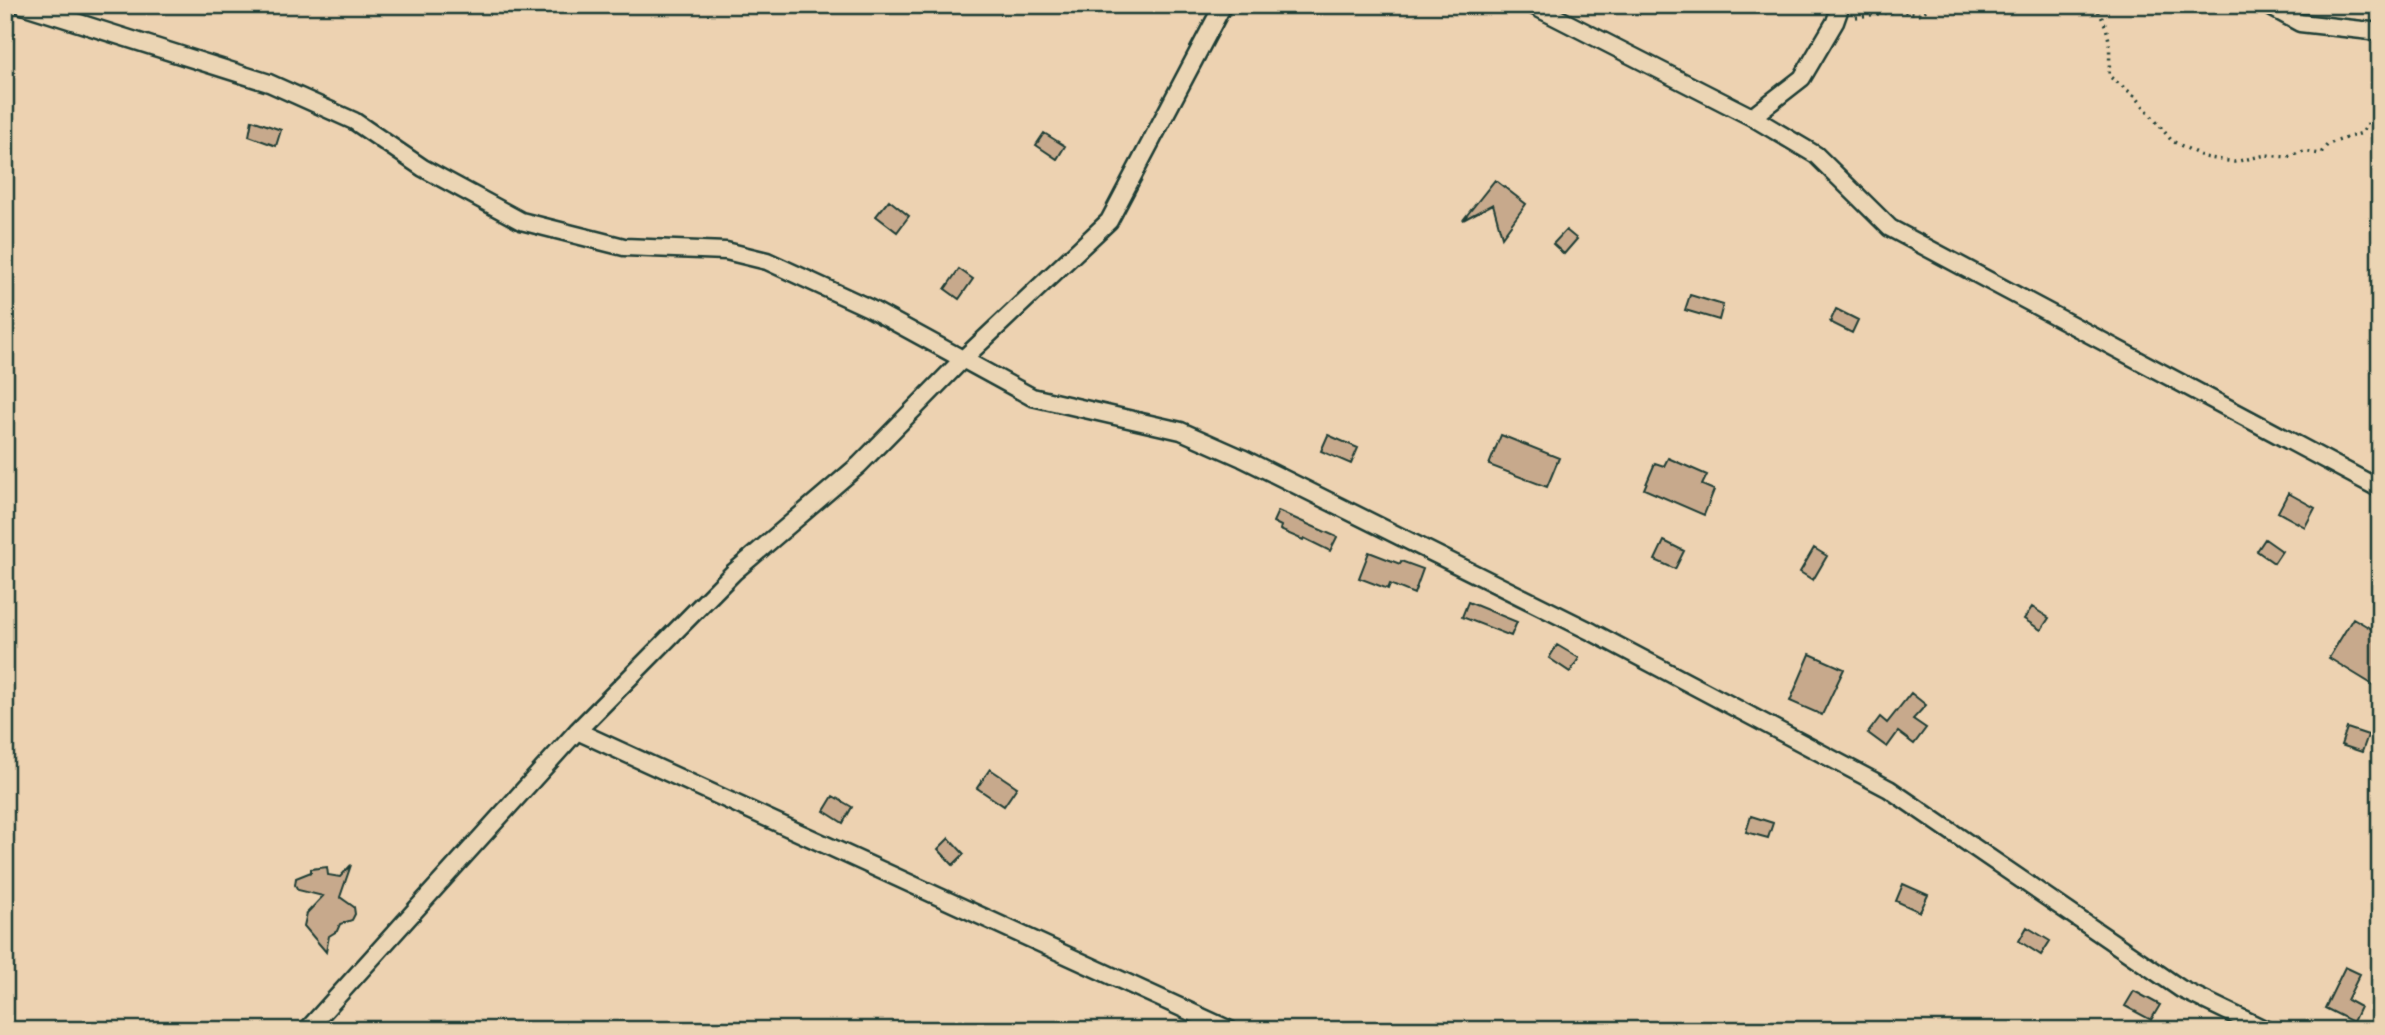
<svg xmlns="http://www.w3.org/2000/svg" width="2385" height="1035" font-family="'Patrick Hand',sans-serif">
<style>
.building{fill:#c7a98c;stroke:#1f3d34;stroke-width:2}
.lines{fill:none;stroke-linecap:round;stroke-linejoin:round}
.minor-casing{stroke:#1f3d34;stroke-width:21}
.path{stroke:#1f3d34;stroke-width:3.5;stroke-dasharray:2 5;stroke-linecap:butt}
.minor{stroke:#ebd5b4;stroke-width:16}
</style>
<rect width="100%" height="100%" fill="#edd2b1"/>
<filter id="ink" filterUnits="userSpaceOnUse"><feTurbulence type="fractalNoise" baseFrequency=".0143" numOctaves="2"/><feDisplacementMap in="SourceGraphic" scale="14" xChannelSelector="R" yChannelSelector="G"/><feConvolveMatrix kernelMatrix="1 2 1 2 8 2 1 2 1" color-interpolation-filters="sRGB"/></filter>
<g filter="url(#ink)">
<path class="building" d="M252 120 281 130 276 146 249 136Z
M1044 133 1065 146 1057 159 1036 145Z
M1495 180 1526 204 1502 237 1493 204 1463 220Z
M889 200 909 216 897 232 876 216Z
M1566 230 1577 239 1564 254 1553 244Z
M959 269 973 279 959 299 945 289Z
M1690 295 1723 305 1719 320 1685 310Z
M1836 309 1858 320 1852 333 1830 322Z
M1328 435 1358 448 1351 464 1321 451Z
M1501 435 1559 458 1547 487 1489 465Z
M1668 458 1707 475 1702 485 1714 490 1704 515 1644 489 1655 463 1664 466Z
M2288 493 2315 508 2305 527 2278 512Z
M1278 511 1337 537 1330 551 1304 538 1303 540 1280 530 1281 526 1273 522Z
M2265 539 2282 551 2274 563 2257 551Z
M1664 541 1684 551 1675 569 1655 560Z
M1814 548 1827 556 1813 580 1800 572Z
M1369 552 1400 564 1401 561 1423 569 1414 594 1390 584 1388 589 1359 578Z
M1468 602 1517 622 1511 636 1462 617Z
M2032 607 2049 618 2041 630 2024 619Z
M2353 618 2380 634V689L2329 658Z
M1557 645 1579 658 1570 672 1549 658Z
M1810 654 1844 669 1822 715 1790 701Z
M1911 693 1926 705 1913 719 1926 728 1914 744 1898 732 1887 747 1868 733 1880 717 1887 723Z
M2347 728 2368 735 2362 752 2341 745Z
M990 769 1017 787 1004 806 977 788Z
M833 796 852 807 843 823 824 811Z
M1751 816 1773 823 1768 838 1746 832Z
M949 838 964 854 953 865 938 849Z
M351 865 340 897 354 907 355 914 352 920 340 924 337 931 329 936 326 952 304 926 307 913 323 896 298 890 295 885 296 878 311 872V869L327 867 328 875 340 877Z
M1903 884 1928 895 1920 912 1896 901Z
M2027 927 2050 941 2041 955 2019 941Z
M2345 967 2360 974 2347 1000 2360 1007 2353 1022 2325 1008Z
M2134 991 2160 1005 2151 1020 2125 1006Z"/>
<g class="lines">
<g class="minor-casing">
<path id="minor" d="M22 5 269 83 354 121 423 168 521 221 624 247 726 251 767 261 869 308 1032 397 1181 431 1242 458 1592 632 1889 789 2181 989 2266 1030
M1532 5 1752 117 1816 155 1890 228 2380 489
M2267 5 2300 23 2380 32
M1752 117 1802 78 1835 22 1841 5
M577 731 1230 1030
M307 1030 577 731 734 572 859 465 962 360 1109 221 1223 5"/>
</g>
<path class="path" d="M2094 5C2112 30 2110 47 2109 76L2136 97 2172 141 2204 157 2234 162 2266 155 2288 157 2304 151 2320 154 2328 144 2362 133 2380 105
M1856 17 1899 11 1922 14 1929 7 1941 5"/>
<use href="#minor" class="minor"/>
</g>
</g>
<rect width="2385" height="1035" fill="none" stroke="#ebd5b4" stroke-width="28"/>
<rect x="14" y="14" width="2357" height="1007" fill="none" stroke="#1f3d34" stroke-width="2.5" filter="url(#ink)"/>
</svg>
